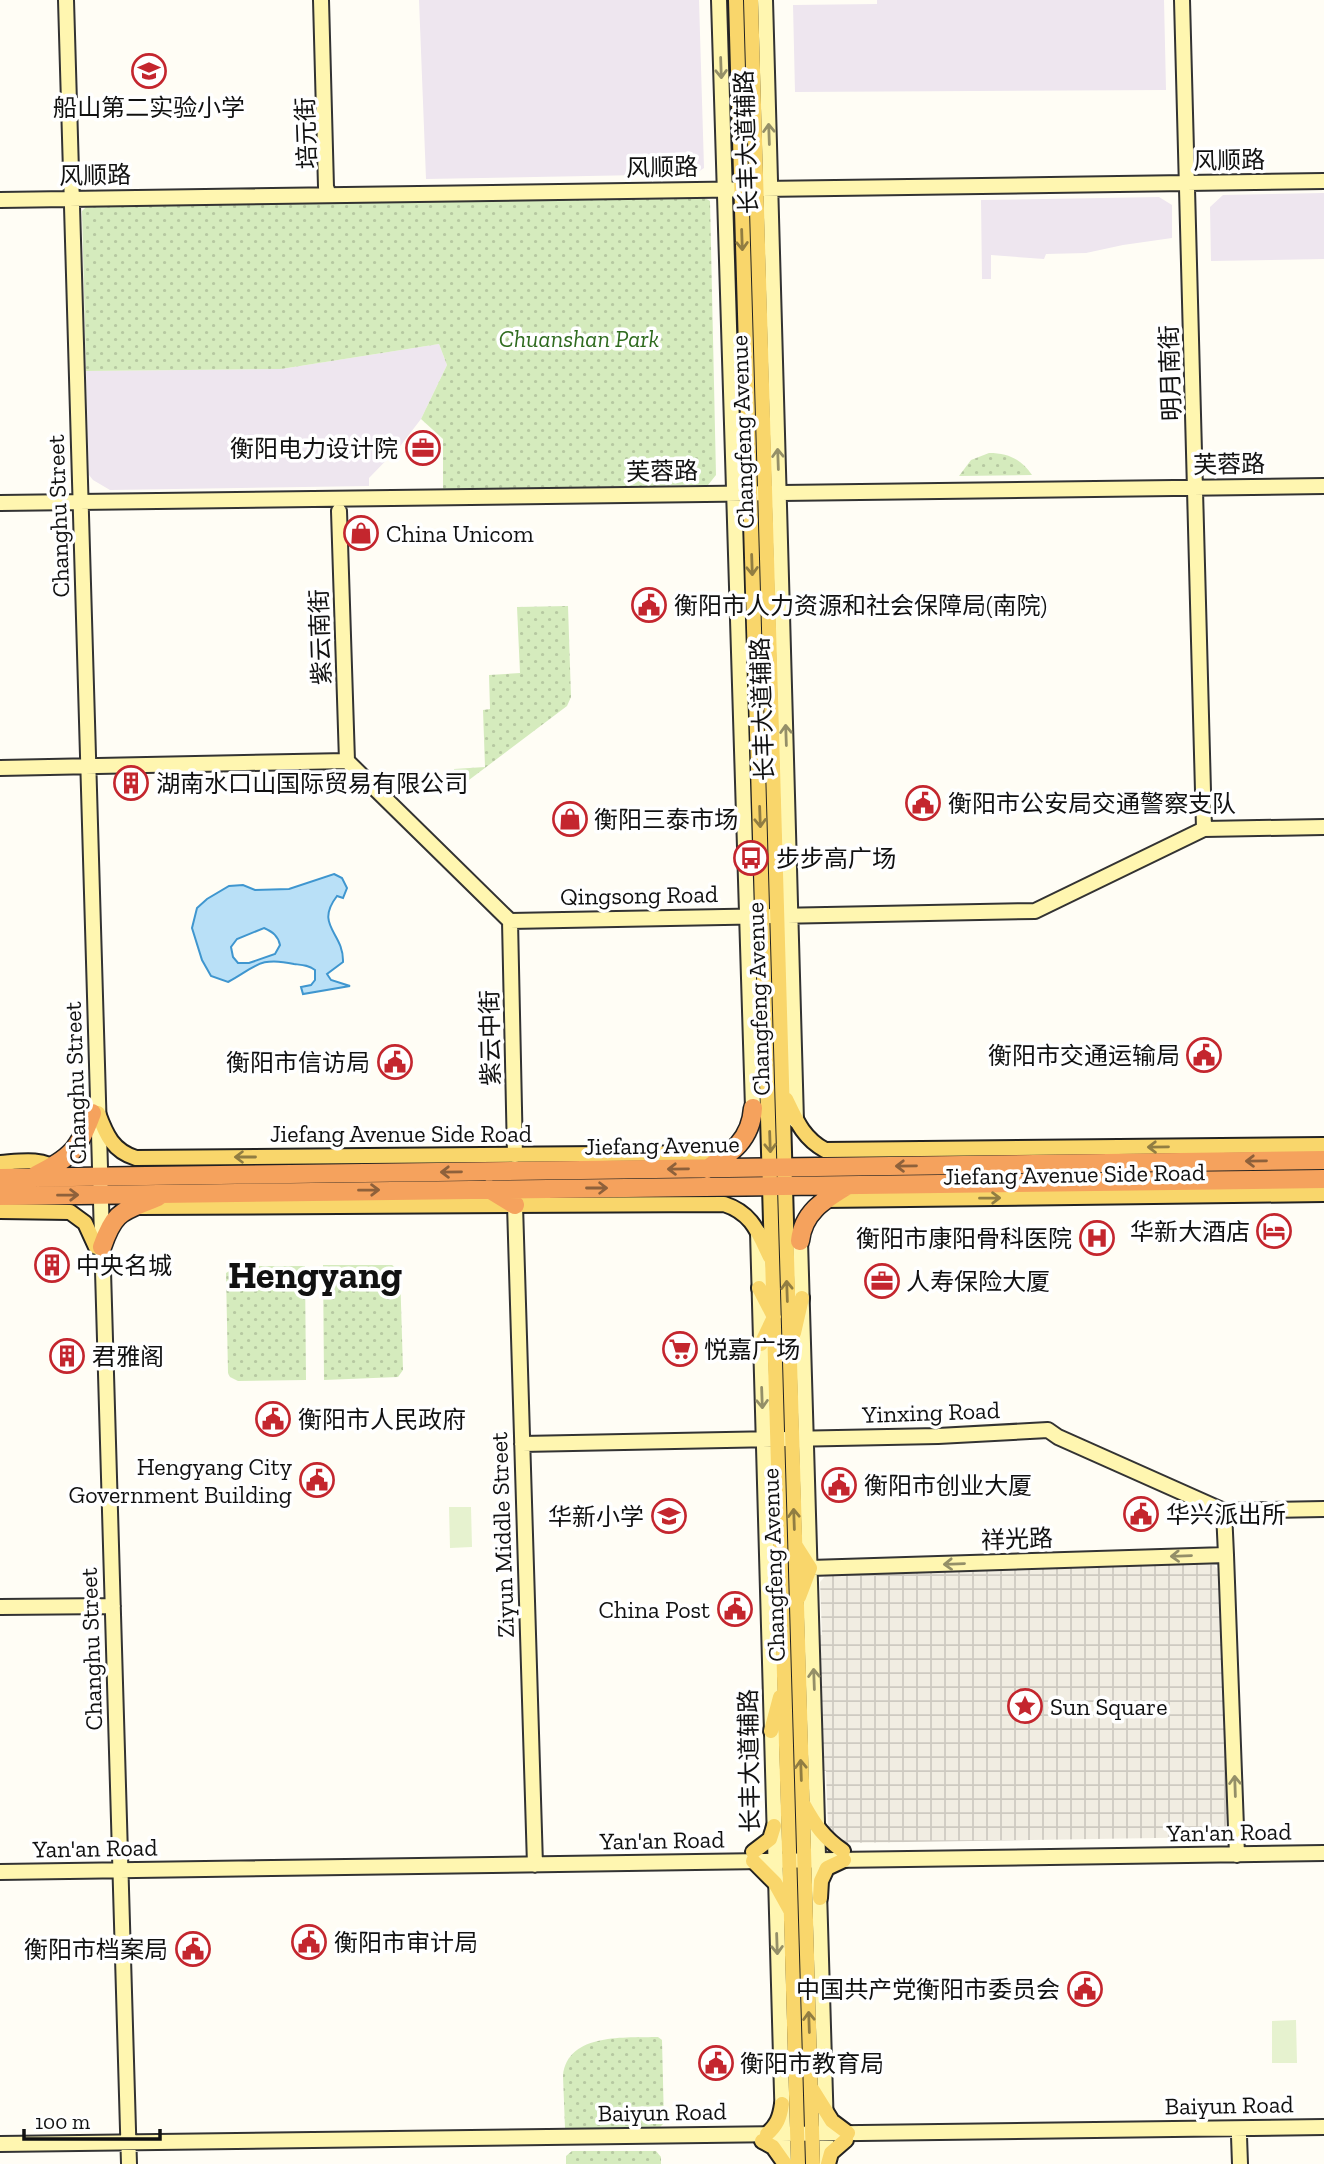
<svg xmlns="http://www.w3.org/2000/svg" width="1324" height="2164" font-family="'Zilla Slab','Noto Sans SC',serif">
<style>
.industrial{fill:#eee6ef}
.grass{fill:url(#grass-dots)}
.pitch{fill:#e6f2cf}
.plaza{fill:url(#plaza-grid)}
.water{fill:#b9e0f7;stroke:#3f96cf;stroke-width:2;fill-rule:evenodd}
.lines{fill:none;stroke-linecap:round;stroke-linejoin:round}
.secondary-casing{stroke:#333;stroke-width:18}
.primary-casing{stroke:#222;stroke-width:18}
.highway-casing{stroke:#222;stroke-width:21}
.secondary{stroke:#fff6b0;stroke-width:14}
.primary{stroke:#f9d66b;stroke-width:14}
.highway{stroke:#f5a25d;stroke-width:18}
.oneway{stroke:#948f68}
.oneway2{stroke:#917d42}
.oneway3{stroke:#8e613b}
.labels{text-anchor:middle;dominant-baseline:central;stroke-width:7;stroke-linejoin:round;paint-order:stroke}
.poi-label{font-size:24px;fill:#111;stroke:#fff;text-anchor:start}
.street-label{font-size:24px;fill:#111;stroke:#fff}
.park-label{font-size:24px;font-style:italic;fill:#2f6b1f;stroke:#fff}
.town-label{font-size:38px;font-weight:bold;fill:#111;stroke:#fff}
</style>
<defs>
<pattern id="grass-dots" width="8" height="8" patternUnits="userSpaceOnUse" patternTransform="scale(1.75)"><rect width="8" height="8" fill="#d5ebbd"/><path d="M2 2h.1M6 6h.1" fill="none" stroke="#b6c8a1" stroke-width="1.8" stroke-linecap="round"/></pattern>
<pattern id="plaza-grid" width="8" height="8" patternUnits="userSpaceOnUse" patternTransform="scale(1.75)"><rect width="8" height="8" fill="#f1ede2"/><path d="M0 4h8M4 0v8" fill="none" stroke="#cecac1"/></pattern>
</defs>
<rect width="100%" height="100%" fill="#fffdf5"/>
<path class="industrial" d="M419 0H699L704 168 695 174 426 179Z
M877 0H1164L1166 90 795 92 793 5 877 4Z
M1324 193V259L1211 261 1210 207 1223 195Z
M1159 197 1172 205V238L1123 245 1086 253 1046 254 1044 259 991 255V279H982L981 200Z
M439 344 447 365 421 419 401 445 369 478V486L110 490 93 480 89 475 86 371 281 369Z"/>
<path class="grass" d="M705 198 710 201 716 475 708 485 443 490V439L421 419 447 365 439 344 281 369 86 371 82 211 87 206Z
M989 453C1008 453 1021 459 1032 475L959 476 971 460Z
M568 606 571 697 567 706 461 786 455 779 454 769 485 767 483 710 490 709 489 675 520 673 517 607Z
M323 1265H392L400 1271 403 1370 398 1377 324 1380Z
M238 1266H305L306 1380 238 1381 230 1377 228 1373 226 1273Z
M658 2037 662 2040 664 2123 659 2128 571 2130 565 2128 563 2076C567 2032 627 2038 658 2037Z
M572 2151H656L661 2157V2164H566V2156Z"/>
<path class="pitch" d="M449 1507H471L472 1547 450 1548Z
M1296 2020 1297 2063H1272V2021Z"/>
<path class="plaza" d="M1208 1564 1214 1565 1221 1573 1230 1822 1219 1837 844 1843 832 1834 828 1827 826 1771H824L819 1635H822L820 1582 827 1574Z"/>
<path class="water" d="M334 874 342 878 347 888 343 898 337 896C314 926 344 932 343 962L327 974 331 980 350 986 303 994 301 987 311 985 315 980V970C308 965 302 965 294 964 259 956 256 967 228 982L211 976 202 960 192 928 197 908 207 899 229 886 243 885 255 890 289 889ZM264 928C273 932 278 936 280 945L275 954 249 963H238L233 957 231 947 237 939Z"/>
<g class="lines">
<g class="secondary-casing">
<path id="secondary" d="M66 0 129 2164
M321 0 326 187 329 195
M719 0 753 1108
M765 0 796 1121
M1182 0 1204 829
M0 200 1324 181
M0 503 1324 486
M339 511 347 761
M0 768 347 761 510 921 1035 911 1204 829 1324 827
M510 921 515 1155
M515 1205 535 1865
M758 1232 784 2164
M800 1241 827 2164
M522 1444 938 1436 1048 1430 1058 1437 1224 1511 1324 1509
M1224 1511 1226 1555
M810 1568 1226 1555 1237 1855
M0 1607 113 1606
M0 1872 1324 1853
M1239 2136 1240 2164
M0 2144 1324 2127"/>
</g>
<g class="primary-casing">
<path id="primary" d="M736 0 798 2164
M751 0 813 2164
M786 1099C796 1120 803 1138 825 1150L1324 1145
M98 1113C106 1135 113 1151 136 1158L730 1153
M0 1163C17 1162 44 1157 56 1170
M824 1200 1324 1194
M139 1207 724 1204C752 1213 758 1232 770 1257
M0 1211 70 1212 85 1223 96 1247
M759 1288 774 1317 761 1344
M794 1333 802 1298
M796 1546 810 1568 799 1597
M771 1731 780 1697
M804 1805C815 1825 824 1838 843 1851
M753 1852 770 1839 774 1826
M753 1861 775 1883 790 1910
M820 1898 821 1881 827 1868 844 1860
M812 2089 832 2121 848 2133
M767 2134C777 2125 780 2118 782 2104
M762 2141 773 2147 785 2164
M828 2164 831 2153 846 2140"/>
</g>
<g class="highway-casing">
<path id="highway" d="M707 1169C731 1153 751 1140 753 1108
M36 1175C71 1158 79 1149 92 1113
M0 1178 1324 1160
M489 1189 515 1205
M0 1196 1324 1179
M800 1241C803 1212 824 1200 847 1186
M102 1247C115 1209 123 1212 158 1197"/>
</g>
<use href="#secondary" class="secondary"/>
<use href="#primary" class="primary"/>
<use href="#highway" class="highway"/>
</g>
<defs><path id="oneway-shaft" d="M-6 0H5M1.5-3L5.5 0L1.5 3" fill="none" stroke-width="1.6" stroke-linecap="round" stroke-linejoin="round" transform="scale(1.75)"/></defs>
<g class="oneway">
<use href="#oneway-shaft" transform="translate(721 68) rotate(88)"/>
<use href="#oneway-shaft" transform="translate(769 134) rotate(-92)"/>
<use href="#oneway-shaft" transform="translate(778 459) rotate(-92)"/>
<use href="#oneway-shaft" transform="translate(786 735) rotate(-92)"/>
<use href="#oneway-shaft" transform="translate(762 1398) rotate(88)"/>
<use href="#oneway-shaft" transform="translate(1181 1556) rotate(178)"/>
<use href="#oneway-shaft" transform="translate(954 1564) rotate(178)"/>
<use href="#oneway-shaft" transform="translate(814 1679) rotate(-92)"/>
<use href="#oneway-shaft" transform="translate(1235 1786) rotate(-92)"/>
<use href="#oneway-shaft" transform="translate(777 1944) rotate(88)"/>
</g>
<g class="oneway2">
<use href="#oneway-shaft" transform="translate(742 240) rotate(88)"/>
<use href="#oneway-shaft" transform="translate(752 565) rotate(88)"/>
<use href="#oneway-shaft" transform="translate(760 817) rotate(88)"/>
<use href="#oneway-shaft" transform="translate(770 1142) rotate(88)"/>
<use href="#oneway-shaft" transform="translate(1158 1147) rotate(179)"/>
<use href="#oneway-shaft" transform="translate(245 1157) rotate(180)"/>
<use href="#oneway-shaft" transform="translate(990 1198) rotate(-1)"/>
<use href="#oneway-shaft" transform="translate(787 1291) rotate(-92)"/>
<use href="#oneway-shaft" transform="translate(794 1519) rotate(-92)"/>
<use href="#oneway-shaft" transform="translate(801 1770) rotate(-92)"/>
<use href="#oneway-shaft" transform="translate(809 2022) rotate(-92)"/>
</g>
<g class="oneway3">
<use href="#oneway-shaft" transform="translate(1256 1161) rotate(179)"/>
<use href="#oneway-shaft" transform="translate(906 1166) rotate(179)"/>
<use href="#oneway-shaft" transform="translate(678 1169) rotate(179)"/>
<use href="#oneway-shaft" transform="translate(451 1172) rotate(179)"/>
<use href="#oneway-shaft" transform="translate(597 1188)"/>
<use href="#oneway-shaft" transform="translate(369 1190) rotate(-1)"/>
<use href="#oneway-shaft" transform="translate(68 1195) rotate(-1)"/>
</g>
<defs>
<g id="school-ring" transform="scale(1.75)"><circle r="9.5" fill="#fff" stroke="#c4262e" stroke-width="1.5"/><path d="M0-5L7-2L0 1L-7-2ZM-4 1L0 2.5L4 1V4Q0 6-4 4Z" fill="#c4262e"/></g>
<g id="office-ring" transform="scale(1.75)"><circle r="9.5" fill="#fff" stroke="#c4262e" stroke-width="1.5"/><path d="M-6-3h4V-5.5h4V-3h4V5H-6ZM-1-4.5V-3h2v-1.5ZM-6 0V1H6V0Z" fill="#c4262e"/></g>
<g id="shop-ring" transform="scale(1.75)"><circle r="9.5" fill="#fff" stroke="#c4262e" stroke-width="1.5"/><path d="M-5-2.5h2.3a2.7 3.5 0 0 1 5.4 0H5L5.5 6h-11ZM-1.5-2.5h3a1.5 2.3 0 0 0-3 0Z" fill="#c4262e"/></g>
<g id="civic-ring" transform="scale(1.75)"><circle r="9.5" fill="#fff" stroke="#c4262e" stroke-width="1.5"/><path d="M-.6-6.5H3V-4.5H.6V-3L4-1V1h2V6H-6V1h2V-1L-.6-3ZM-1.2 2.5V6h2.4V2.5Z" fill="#c4262e"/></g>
<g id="building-ring" transform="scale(1.75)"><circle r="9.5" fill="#fff" stroke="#c4262e" stroke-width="1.5"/><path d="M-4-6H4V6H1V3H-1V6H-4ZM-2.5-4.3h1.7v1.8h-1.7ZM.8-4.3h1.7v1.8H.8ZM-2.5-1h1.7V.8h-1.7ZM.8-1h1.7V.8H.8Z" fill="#c4262e"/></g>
<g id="bus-ring" transform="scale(1.75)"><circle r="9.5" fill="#fff" stroke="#c4262e" stroke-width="1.5"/><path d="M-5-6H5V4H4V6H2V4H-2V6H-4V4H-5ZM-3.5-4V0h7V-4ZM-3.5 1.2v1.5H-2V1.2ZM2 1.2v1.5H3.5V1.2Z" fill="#c4262e"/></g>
<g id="hotel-ring" transform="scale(1.75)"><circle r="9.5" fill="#fff" stroke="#c4262e" stroke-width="1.5"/><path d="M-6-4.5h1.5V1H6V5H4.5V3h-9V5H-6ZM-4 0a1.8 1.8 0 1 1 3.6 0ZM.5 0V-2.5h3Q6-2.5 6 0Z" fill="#c4262e"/></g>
<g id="hospital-ring" transform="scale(1.75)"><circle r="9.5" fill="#fff" stroke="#c4262e" stroke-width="1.5"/><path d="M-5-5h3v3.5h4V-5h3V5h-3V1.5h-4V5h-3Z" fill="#c4262e"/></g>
<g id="supermarket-ring" transform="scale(1.75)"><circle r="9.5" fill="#fff" stroke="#c4262e" stroke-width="1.5"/><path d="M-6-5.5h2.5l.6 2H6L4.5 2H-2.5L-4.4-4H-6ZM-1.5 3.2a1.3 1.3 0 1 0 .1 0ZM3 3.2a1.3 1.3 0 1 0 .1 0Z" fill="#c4262e"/></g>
<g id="sight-ring" transform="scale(1.75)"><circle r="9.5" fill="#fff" stroke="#c4262e" stroke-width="1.5"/><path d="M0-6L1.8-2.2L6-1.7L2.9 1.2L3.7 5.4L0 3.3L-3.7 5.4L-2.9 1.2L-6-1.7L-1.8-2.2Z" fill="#c4262e"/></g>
</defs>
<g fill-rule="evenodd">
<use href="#school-ring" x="149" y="71"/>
<use href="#office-ring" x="423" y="448"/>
<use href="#shop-ring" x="361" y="533"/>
<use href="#civic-ring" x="649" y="605"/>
<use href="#building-ring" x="131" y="783"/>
<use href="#civic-ring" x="923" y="803"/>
<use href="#shop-ring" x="570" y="819"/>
<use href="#bus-ring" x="751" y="858"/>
<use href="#civic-ring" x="1204" y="1055"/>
<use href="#civic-ring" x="395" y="1062"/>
<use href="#hotel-ring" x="1274" y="1231"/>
<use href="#hospital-ring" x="1097" y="1238"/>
<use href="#building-ring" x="52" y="1265"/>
<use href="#office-ring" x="882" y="1281"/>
<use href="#supermarket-ring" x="680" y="1349"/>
<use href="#building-ring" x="67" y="1356"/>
<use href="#civic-ring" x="273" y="1419"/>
<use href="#civic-ring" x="317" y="1480"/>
<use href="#civic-ring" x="839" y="1485"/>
<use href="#civic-ring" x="1141" y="1514"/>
<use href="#school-ring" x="669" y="1516"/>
<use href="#civic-ring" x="735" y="1609"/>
<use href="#sight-ring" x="1025" y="1706"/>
<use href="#civic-ring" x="309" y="1942"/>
<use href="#civic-ring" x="193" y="1949"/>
<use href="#civic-ring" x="1085" y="1989"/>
<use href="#civic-ring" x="716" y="2063"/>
</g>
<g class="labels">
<g class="poi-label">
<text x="149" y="107" text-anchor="middle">船山第二实验小学</text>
<text x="398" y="448" text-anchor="end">衡阳电力设计院</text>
<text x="386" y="533">China Unicom</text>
<text x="674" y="605">衡阳市人力资源和社会保障局(南院)</text>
<text x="156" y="783">湖南水口山国际贸易有限公司</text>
<text x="948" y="803">衡阳市公安局交通警察支队</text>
<text x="594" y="819">衡阳三泰市场</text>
<text x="776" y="858">步步高广场</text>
<text x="1180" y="1055" text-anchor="end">衡阳市交通运输局</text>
<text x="370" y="1062" text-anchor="end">衡阳市信访局</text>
<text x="1250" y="1231" text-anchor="end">华新大酒店</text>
<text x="1072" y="1238" text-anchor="end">衡阳市康阳骨科医院</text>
<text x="76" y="1265">中央名城</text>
<text x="906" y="1281">人寿保险大厦</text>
<text x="704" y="1349">悦嘉广场</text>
<text x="92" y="1356">君雅阁</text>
<text x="298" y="1419">衡阳市人民政府</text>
<text x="292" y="1466" text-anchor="end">Hengyang City<tspan x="292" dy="28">Government Building</tspan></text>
<text x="864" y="1485">衡阳市创业大厦</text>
<text x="1166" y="1514">华兴派出所</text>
<text x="644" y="1516" text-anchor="end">华新小学</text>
<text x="710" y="1609" text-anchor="end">China Post</text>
<text x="1050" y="1706">Sun Square</text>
<text x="334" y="1942">衡阳市审计局</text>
<text x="168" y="1949" text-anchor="end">衡阳市档案局</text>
<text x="1060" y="1989" text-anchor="end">中国共产党衡阳市委员会</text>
<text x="740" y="2063">衡阳市教育局</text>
</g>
<g class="street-label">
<text transform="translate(306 133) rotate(-92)">培元街</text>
<text transform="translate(746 142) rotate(-92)">长丰大道辅路</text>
<text transform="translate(1229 160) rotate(-1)">风顺路</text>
<text transform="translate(662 167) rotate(-1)">风顺路</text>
<text transform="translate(95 175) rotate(-1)">风顺路</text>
<text transform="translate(1170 373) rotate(-92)">明月南街</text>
<text transform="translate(742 432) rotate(-92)">Changfeng Avenue</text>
<text transform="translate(1229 464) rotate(-1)">芙蓉路</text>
<text transform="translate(662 471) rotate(-1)">芙蓉路</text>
<text transform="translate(58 516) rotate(-92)">Changhu Street</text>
<text transform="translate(320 637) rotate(-92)">紫云南街</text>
<text transform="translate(762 709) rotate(-92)">长丰大道辅路</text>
<text transform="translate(639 895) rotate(-1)">Qingsong Road</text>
<text transform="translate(758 999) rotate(-92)">Changfeng Avenue</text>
<text transform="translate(490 1038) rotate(-91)">紫云中街</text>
<text transform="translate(75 1083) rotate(-92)">Changhu Street</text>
<text x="401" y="1133">Jiefang Avenue Side Road</text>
<text transform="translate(662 1145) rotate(-1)">Jiefang Avenue</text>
<text transform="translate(1074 1174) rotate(-1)">Jiefang Avenue Side Road</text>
<text transform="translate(931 1412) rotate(-2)">Yinxing Road</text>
<text transform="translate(502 1535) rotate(-92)">Ziyun Middle Street</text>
<text transform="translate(1017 1539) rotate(-2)">祥光路</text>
<text transform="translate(773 1565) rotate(-92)">Changfeng Avenue</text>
<text transform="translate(91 1649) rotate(-92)">Changhu Street</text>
<text transform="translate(749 1761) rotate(-91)">长丰大道辅路</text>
<text transform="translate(1229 1832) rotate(-1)">Yan'an Road</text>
<text transform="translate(662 1840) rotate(-1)">Yan'an Road</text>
<text transform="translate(95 1848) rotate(-1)">Yan'an Road</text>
<text transform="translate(1229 2105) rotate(-1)">Baiyun Road</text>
<text transform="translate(662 2112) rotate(-1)">Baiyun Road</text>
</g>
<g class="park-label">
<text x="579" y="338">Chuanshan Park</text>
</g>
<g class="town-label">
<text x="315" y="1275">Hengyang</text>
</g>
</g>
<path d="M24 2129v10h136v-10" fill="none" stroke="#111111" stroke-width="3.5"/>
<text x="35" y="2129" font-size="21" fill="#111111" stroke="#ffffff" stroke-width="5" paint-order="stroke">100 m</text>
</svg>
